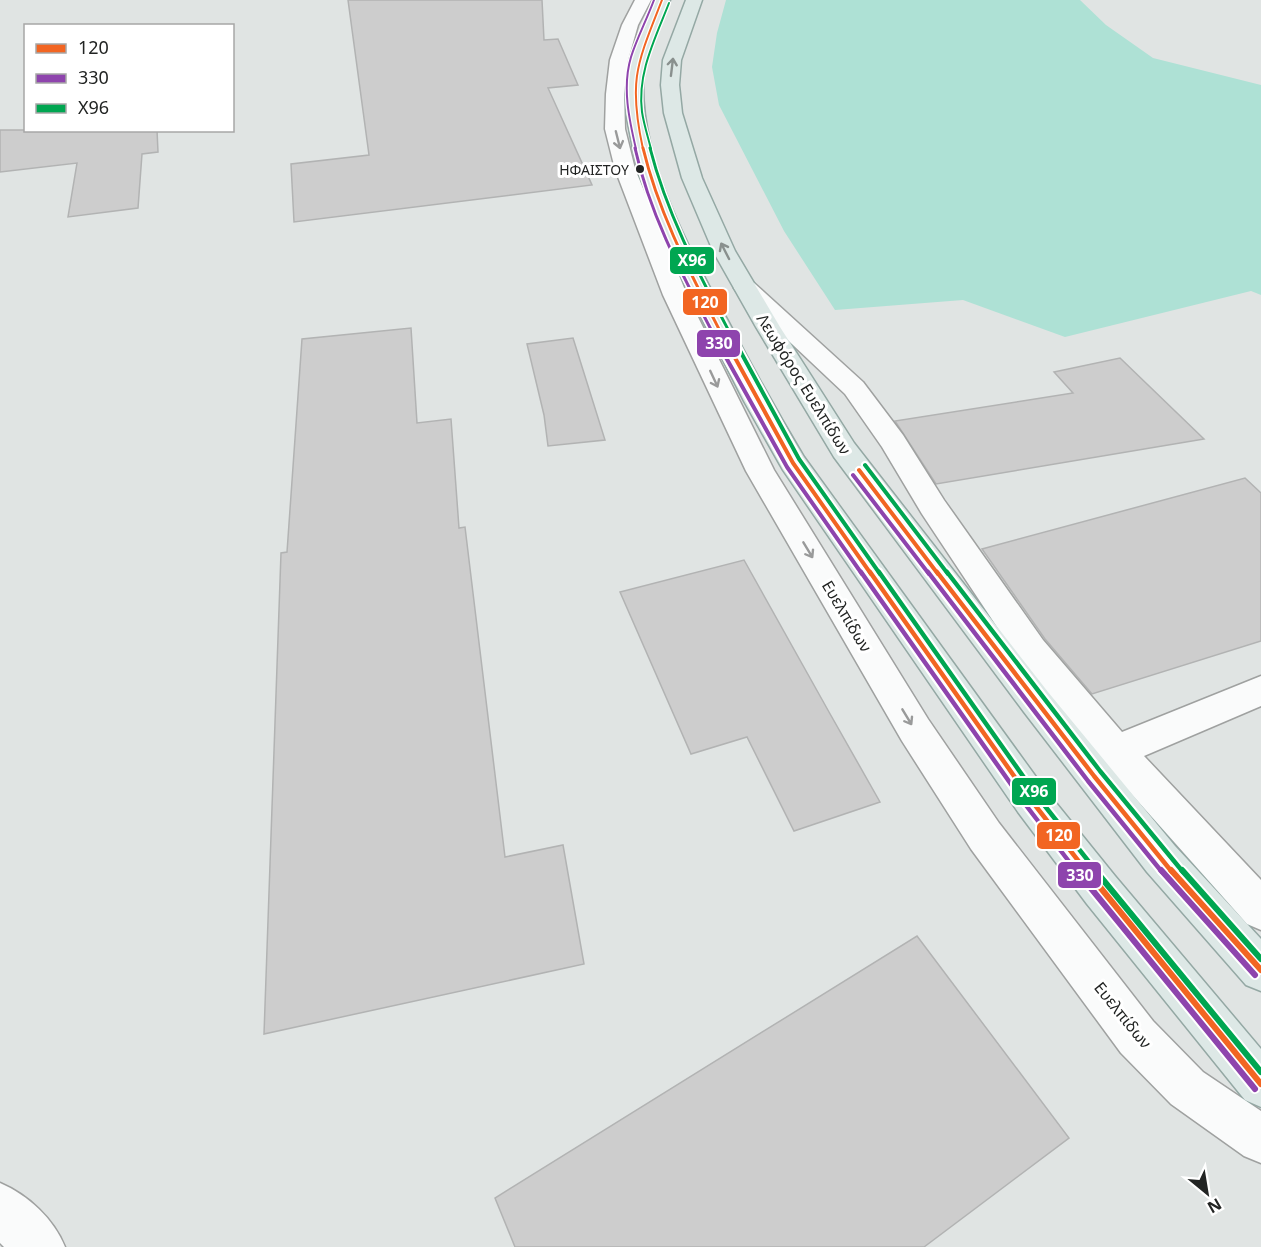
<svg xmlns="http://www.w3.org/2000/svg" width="1261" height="1247" font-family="'Noto Sans',sans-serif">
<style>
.green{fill:#aee1d5}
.building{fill:#cdcdcd;stroke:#b2b3b3;stroke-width:1.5}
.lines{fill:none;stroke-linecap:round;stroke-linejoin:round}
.minor-casing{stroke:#9fa1a0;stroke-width:3}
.major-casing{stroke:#94a8a4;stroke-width:3}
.minor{fill:#fafbfb;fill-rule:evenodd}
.major{fill:#dde8e6;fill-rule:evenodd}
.bus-1-far4-casing{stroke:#fff;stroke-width:4.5}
.bus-1-far3-casing{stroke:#fff;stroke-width:6}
.bus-1-far2-casing{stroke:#fff;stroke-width:8}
.bus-1-far1-casing{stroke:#fff;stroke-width:9}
.bus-1-casing{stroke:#fff;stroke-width:10}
.bus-2-far4-casing{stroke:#fff;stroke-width:4.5}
.bus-2-far3-casing{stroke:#fff;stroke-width:6}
.bus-2-far2-casing{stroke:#fff;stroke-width:8}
.bus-2-far1-casing{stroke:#fff;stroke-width:9}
.bus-2-casing{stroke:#fff;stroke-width:10}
.bus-3-far4-casing{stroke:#fff;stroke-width:4.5}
.bus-3-far3-casing{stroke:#fff;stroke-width:6}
.bus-3-far2-casing{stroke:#fff;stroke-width:8}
.bus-3-far1-casing{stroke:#fff;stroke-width:9}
.bus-3-casing{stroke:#fff;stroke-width:10}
.bus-1-far4{stroke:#f26522;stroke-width:2}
.bus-1-far3{stroke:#f26522;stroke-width:3}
.bus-1-far2{stroke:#f26522;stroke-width:4}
.bus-1-far1{stroke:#f26522;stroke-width:4.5}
.bus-1{stroke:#f26522;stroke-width:6}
.bus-2-far4{stroke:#8e44ad;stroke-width:2}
.bus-2-far3{stroke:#8e44ad;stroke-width:3}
.bus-2-far2{stroke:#8e44ad;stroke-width:4}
.bus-2-far1{stroke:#8e44ad;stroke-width:4.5}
.bus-2{stroke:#8e44ad;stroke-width:6}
.bus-3-far4{stroke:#00a651;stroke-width:2}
.bus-3-far3{stroke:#00a651;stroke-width:3}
.bus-3-far2{stroke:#00a651;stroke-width:4}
.bus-3-far1{stroke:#00a651;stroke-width:4.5}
.bus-3{stroke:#00a651;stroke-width:6}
.oneway{stroke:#89908e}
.oneway2{stroke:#999a9a}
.bus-dot{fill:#222423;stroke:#fff;stroke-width:2}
.labels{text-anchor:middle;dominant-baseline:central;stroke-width:6;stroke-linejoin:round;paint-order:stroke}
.bus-label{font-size:14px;fill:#222423;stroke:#fff;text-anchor:end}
.street-label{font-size:16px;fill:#222423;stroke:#fff}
.line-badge{stroke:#fff;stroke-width:2}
.badge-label{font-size:16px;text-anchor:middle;font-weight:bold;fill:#fff}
</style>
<rect width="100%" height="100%" fill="#e0e4e3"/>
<path class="green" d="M726 0H1080L1106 25 1153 58 1261 85V295L1251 291 1065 337 963 300 835 310 784 231 719 105 712 67 717 33Z"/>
<path class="building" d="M348 0H542L544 40 558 39 578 85 548 88 592 185 294 222 291 164 369 155Z
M0 130H157L158 152 142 154 138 208 68 217 77 163 0 172Z
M411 328 417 423 451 419 459 528 465 527 505 857 563 845 584 964 264 1034 281 553 287 552 302 339Z
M573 338 605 440 548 446 544 415 527 344Z
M1120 358 1204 439 936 484 895 421 1073 393 1054 372Z
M1245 478 1261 493V641L1092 694 1045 639 982 549Z
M744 560 829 712 880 802 794 831 747 737 691 754 620 592Z
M917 936 1069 1138 924 1247H515L495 1198Z"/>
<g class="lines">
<g class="minor-casing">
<path id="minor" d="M635 0H651L638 25 628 60 624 94 625 129 635 169 687 295 774 470 928 719 999 823 1153 1021 1203 1072 1261 1111V1163L1244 1156 1171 1104 1121 1053 971 849 902 741 746 471 663 295 615 169 605 129 606 94 610 60 622 25Z
M746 281 754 283 863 382 903 435 944 500 1043 640 1122 732 1261 676V706L1144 756 1261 880V930L1247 924 1103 762 1019 660 922 514 882 447 845 394 738 293 734 288 738 283Z
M0 1183C28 1195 54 1219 65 1247H4L0 1243Z"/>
</g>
<g class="major-casing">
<path id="major" d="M654 0H670C659 28 643 57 643 87 643 165 691 254 728 321 752 367 777 412 804 457L1044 788 1115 876 1261 1049V1107L1245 1100 1087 904 1018 812 783 470 744 401 670 256 640 178 633 149 626 113 625 85 629 60Z
M686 0H702L681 60 679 85 682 113 702 178 735 251 780 327 854 443 1048 692 1175 846 1261 939V991L1246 985 1147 872 1024 712 834 457 756 327 713 251 682 178 664 113 661 85 663 60Z"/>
</g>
<use href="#minor" class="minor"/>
<use href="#major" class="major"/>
<g class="bus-1-far4-casing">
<path id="bus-1-far4" d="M643 149C628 80 637 64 662 0"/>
</g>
<g class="bus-1-far3-casing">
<path id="bus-1-far3" d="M643 148C659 215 692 276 723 337"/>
</g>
<g class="bus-1-far2-casing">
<path id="bus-1-far2" d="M723 336 793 463 871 574
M859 470 938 574"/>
</g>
<g class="bus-1-far1-casing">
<path id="bus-1-far1" d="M870 572 1031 800 1087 872
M937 572 1094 776 1172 872"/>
</g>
<g class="bus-1-casing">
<path id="bus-1" d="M1086 870 1261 1084
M1171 870 1261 970"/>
</g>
<g class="bus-2-far4-casing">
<path id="bus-2-far4" d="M636 149C629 119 622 87 631 57 637 38 647 19 654 0"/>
</g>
<g class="bus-2-far3-casing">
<path id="bus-2-far3" d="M635 148C650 216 683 276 715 337"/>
</g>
<g class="bus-2-far2-casing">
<path id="bus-2-far2" d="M714 336 787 467 862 574
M853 475 929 574"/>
</g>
<g class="bus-2-far1-casing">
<path id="bus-2-far1" d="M861 572 1025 804 1077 872
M928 572 1088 781 1162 872"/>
</g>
<g class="bus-2-casing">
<path id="bus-2" d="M1076 870 1255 1089
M1161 870 1255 975"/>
</g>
<g class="bus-3-far4-casing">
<path id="bus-3-far4" d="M651 149C648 137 644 125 642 112 637 73 655 39 669 3"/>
</g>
<g class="bus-3-far3-casing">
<path id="bus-3-far3" d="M650 148C667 215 700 276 732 337"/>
</g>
<g class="bus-3-far2-casing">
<path id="bus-3-far2" d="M732 336 799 459 880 574
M865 465 948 574"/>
</g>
<g class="bus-3-far1-casing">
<path id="bus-3-far1" d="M879 572 1037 796 1097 872
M947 572 1100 771 1183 872"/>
</g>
<g class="bus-3-casing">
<path id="bus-3" d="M1095 870 1261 1072
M1182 870 1261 959"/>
</g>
<use href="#bus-1-far4" class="bus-1-far4"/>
<use href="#bus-1-far3" class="bus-1-far3"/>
<use href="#bus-1-far2" class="bus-1-far2"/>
<use href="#bus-1-far1" class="bus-1-far1"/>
<use href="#bus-1" class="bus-1"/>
<use href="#bus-2-far4" class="bus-2-far4"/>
<use href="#bus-2-far3" class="bus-2-far3"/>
<use href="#bus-2-far2" class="bus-2-far2"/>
<use href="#bus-2-far1" class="bus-2-far1"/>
<use href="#bus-2" class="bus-2"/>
<use href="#bus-3-far4" class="bus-3-far4"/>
<use href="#bus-3-far3" class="bus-3-far3"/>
<use href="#bus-3-far2" class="bus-3-far2"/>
<use href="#bus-3-far1" class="bus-3-far1"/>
<use href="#bus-3" class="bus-3"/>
</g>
<defs><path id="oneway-shaft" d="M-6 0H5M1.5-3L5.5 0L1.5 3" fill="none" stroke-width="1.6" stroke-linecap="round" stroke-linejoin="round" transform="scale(1.5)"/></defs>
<g class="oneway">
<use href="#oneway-shaft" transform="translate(672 67) rotate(-83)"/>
<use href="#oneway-shaft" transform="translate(725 251) rotate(-117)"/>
</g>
<g class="oneway2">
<use href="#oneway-shaft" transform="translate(618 140) rotate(76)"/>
<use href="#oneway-shaft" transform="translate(714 379) rotate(65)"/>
<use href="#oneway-shaft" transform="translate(808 550) rotate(59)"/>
<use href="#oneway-shaft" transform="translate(907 717) rotate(59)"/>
</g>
<circle class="bus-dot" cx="640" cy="169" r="5"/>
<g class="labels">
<g class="bus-label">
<text x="629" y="169">ΗΦΑΙΣΤΟΥ</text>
</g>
<g class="street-label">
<text transform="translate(804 384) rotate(58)">Λεωφόρος Ευελπίδων</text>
<text transform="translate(847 616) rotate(59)">Ευελπίδων</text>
<text transform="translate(1123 1015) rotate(51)">Ευελπίδων</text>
</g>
</g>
<g class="line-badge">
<rect x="669" y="246" width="46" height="29" rx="6" fill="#00a651"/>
<rect x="682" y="288" width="46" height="28" rx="6" fill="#f26522"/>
<rect x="696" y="329" width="45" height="29" rx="6" fill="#8e44ad"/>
<rect x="1011" y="777" width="46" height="29" rx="6" fill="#00a651"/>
<rect x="1036" y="821" width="45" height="29" rx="6" fill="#f26522"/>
<rect x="1057" y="861" width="45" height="28" rx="6" fill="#8e44ad"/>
</g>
<g class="badge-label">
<text x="692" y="266">Χ96</text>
<text x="705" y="308">120</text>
<text x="719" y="349">330</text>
<text x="1034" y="797">Χ96</text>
<text x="1059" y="841">120</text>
<text x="1080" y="881">330</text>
</g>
<rect x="24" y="24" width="210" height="108" fill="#ffffff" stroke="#a7a7a7" stroke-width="1.5"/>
<rect x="36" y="44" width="30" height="9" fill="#f26522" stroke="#a7a7a7" stroke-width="1.5"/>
<text x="78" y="54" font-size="18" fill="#222423">120</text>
<rect x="36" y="74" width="30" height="9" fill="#8e44ad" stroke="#a7a7a7" stroke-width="1.5"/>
<text x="78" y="84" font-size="18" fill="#222423">330</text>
<rect x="36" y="104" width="30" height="9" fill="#00a651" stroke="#a7a7a7" stroke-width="1.5"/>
<text x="78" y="114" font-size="18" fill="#222423">Χ96</text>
<g transform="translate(1207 1193) rotate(150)" stroke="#ffffff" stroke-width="4.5" paint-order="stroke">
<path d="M0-4.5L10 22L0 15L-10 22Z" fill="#222423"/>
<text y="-9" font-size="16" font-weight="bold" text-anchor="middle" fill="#222423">N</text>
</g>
</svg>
